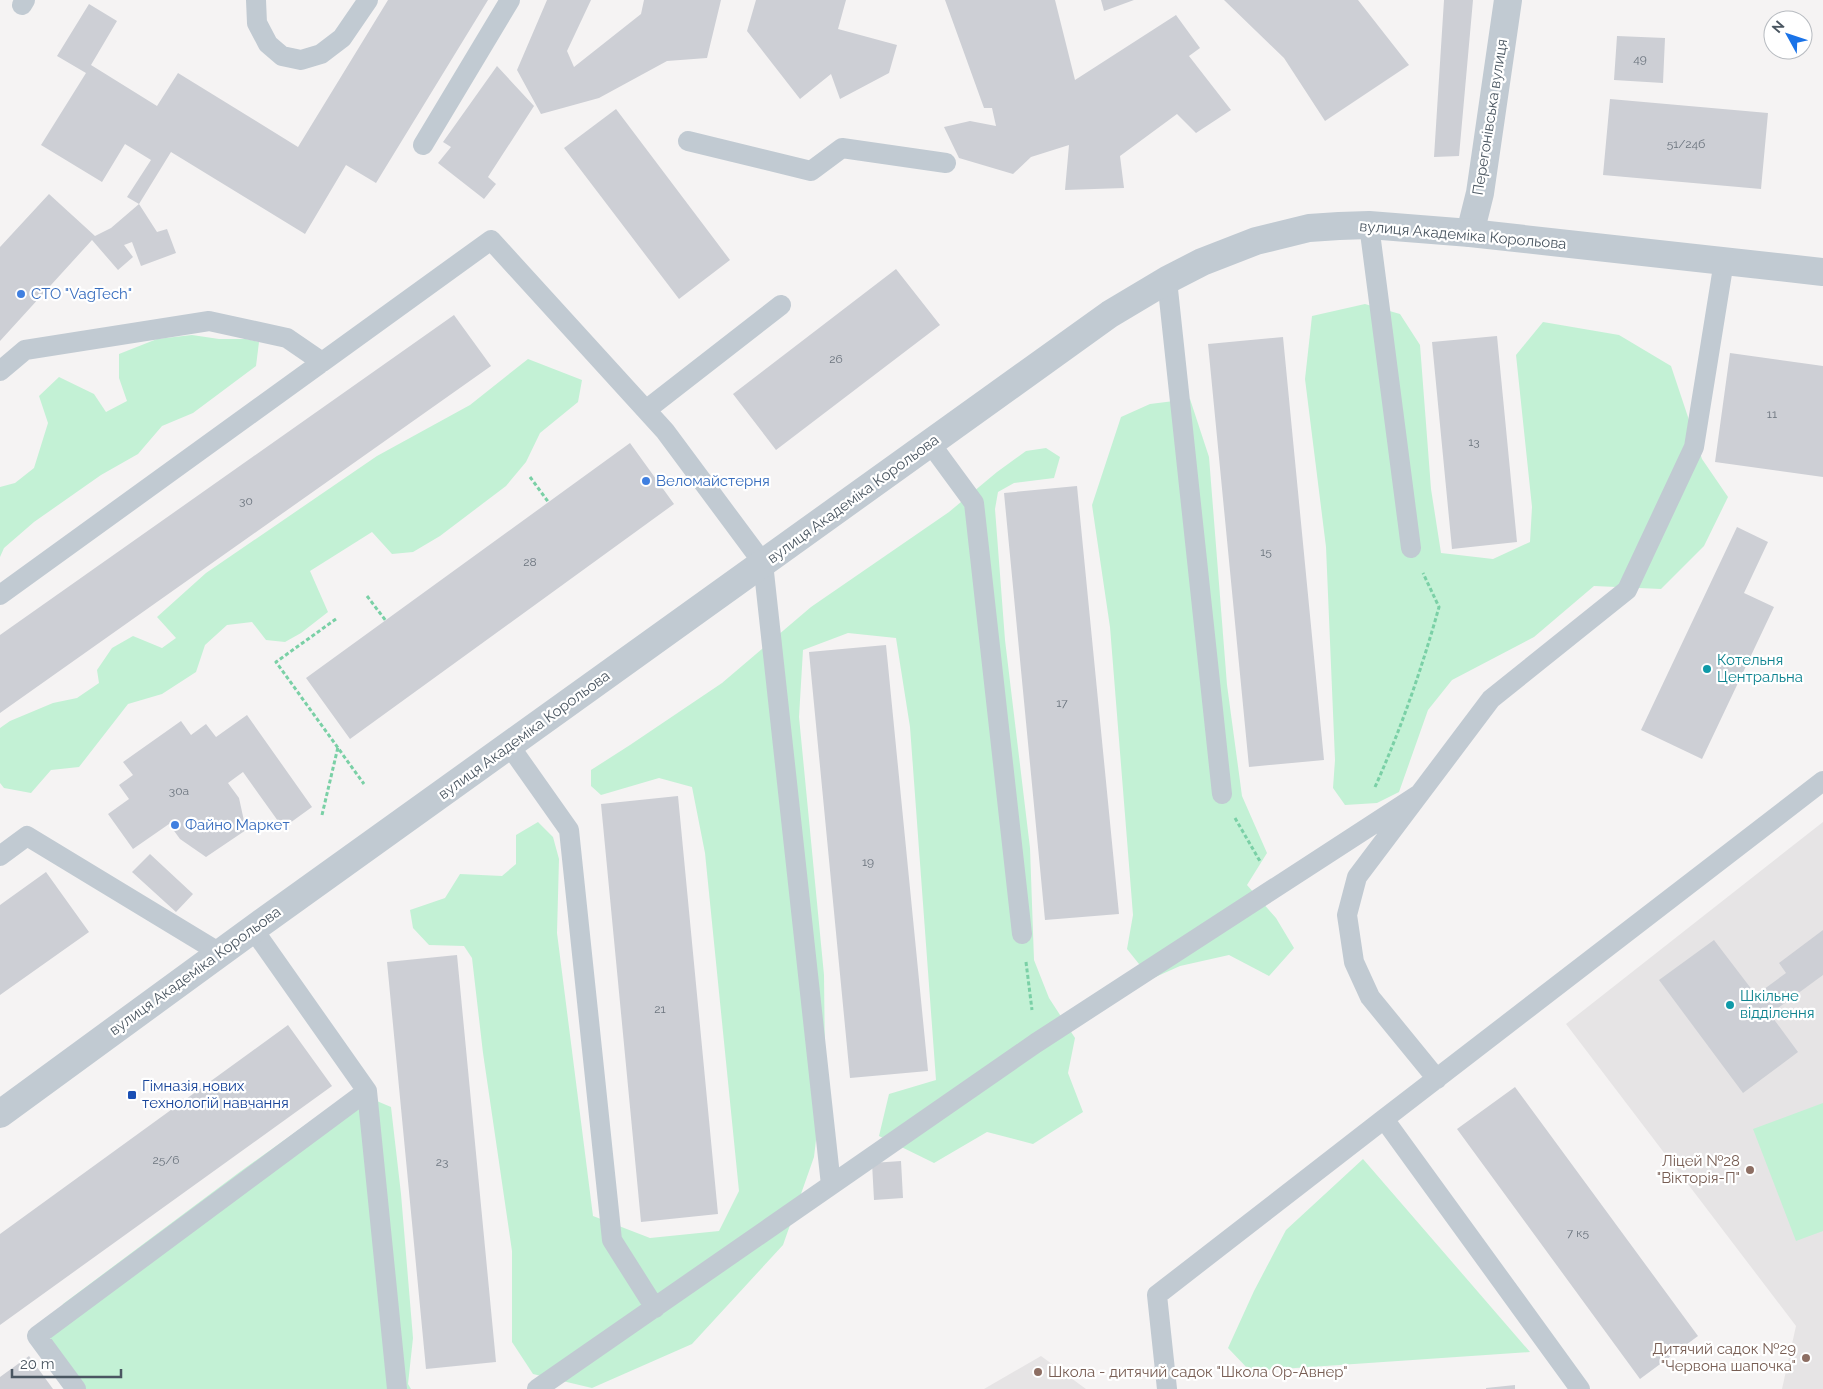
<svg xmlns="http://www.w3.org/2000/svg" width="1823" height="1389" font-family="Raleway,sans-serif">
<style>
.education{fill:#e6e4e5}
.green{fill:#c3f1d5}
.building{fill:#cdcfd5}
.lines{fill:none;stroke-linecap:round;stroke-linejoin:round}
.path{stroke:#7ad0a6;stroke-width:3;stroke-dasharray:4 2.5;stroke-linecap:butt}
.service{stroke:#c1cad2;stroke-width:20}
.minor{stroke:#c1cad2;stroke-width:28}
.tertiary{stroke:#c1cad2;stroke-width:28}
.shop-dot{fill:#3f7fe0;stroke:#fff;stroke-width:2}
.culture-dot{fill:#0f9aa8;stroke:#fff;stroke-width:2}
.transit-dot{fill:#1a4fb4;stroke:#fff;stroke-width:2}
.education-dot{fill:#8d6e63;stroke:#fff;stroke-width:2}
.labels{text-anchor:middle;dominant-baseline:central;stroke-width:4.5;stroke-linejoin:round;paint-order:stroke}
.number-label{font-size:12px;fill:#6b747e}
.street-label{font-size:15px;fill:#4a5661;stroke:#fff}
.shop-label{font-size:15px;fill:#366cbe;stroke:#fff;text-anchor:start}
.culture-label{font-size:15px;fill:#0d838f;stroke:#fff;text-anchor:start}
.transit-label{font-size:15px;fill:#164399;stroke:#fff;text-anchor:start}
.education-label{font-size:15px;fill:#785e54;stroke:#fff;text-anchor:end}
</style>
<rect width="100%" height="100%" fill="#f5f3f3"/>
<path class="education" d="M1823 822V1389H1782L1796 1326 1566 1024Z
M1041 1356 1086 1389H984Z"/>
<path class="green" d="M1365 304 1400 314 1420 345 1431 489 1441 553 1493 559 1530 542 1532 507 1516 355 1543 322 1619 335 1671 366 1702 459 1728 497 1704 546 1661 589 1594 586 1534 637 1452 680 1428 710 1399 792 1377 803 1345 805 1333 788 1335 760 1326 547 1305 379 1312 316Z
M192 335 219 339H246L259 342 256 366 193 413 162 426 138 454 101 475 34 522 4 548 0 557V487L15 483 34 468 48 423 39 396 59 377 94 394 106 412 127 401 119 378V354L157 339Z
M528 359 582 380 578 402 540 433 526 462 506 486 440 536 413 552 392 554 372 532 310 571 328 612 301 633 285 642 266 640 252 622 227 625 205 645 196 672 162 694 128 704 79 767 51 770 31 793 4 788 0 783V728L10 721 53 703 77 698 99 683 97 670 112 648 133 636 162 648 176 638 157 617 206 573 377 456 470 405Z
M1190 399 1209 457 1227 685 1242 796 1267 853 1247 885 1276 918 1294 948 1269 976 1229 955 1180 966 1151 979 1127 949 1133 915 1110 627 1092 505 1121 417 1150 404Z
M1046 448 1060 457 1054 478 1014 483 998 492 995 509 1005 640 1030 848 1034 960 1049 998 1075 1038 1068 1073 1083 1112 1033 1144 987 1132 934 1163 879 1136 889 1094 936 1080 910 727 896 638 848 633 803 650 799 717 824 975 825 1063 814 1157 783 1245 692 1344 592 1388 533 1374 512 1342V1251L483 1053 472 958 464 946 429 945 413 928 410 910 445 898 460 874 502 876 516 864V835L538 822 553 837 559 859 557 933 593 1216 650 1238 719 1231 739 1191 705 853 692 787 659 778 601 795 591 786V770L630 745 722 683 811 607 949 512 997 472 1026 451Z
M353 1091 391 1107 401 1194 413 1338 408 1384 411 1389H66L49 1342 63 1304 241 1171Z
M1823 1103V1231L1796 1241 1753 1129Z
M1363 1159 1530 1352 1250 1371 1228 1348 1254 1291 1286 1230Z"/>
<path class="building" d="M388 0H488L376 183 346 165 305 234 171 152 139 204 157 232 167 229 176 253 141 266 132 242 124 245 133 257 118 270 92 240 0 341V247L49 194 95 236 111 228 139 204 127 197 151 160 125 144 102 182 41 145 86 73 57 56 89 4 117 21 91 65 157 106 178 73 298 147Z
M547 0H591L567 51 574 67 641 14 644 0H721L707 58 667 61 599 98 541 114 517 70Z
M756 0H846L838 29 897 45 889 73 840 99 831 74 800 99 747 31Z
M945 0H1055L1075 80 1176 15 1200 48 1189 56 1231 110 1196 133 1177 114 1120 156 1124 188 1065 190 1069 145 1031 157 1013 174 959 158 944 127 970 121 996 126 992 108H984Z
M1101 0H1134L1104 11Z
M1224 0H1358L1409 65 1325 121 1284 58Z
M1444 0H1473L1459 156 1434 157Z
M1617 36 1665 38 1663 83 1614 80Z
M497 66 534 106 488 177 496 184 484 199 438 163 451 147 443 142Z
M1610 99 1768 113 1761 189 1603 175Z
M616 109 730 260 679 299 564 148Z
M896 269 940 325 776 450 733 394Z
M454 315 491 366 0 713V635Z
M1497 336 1517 542 1452 549 1432 342Z
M1283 337 1324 760 1249 767 1208 344Z
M1730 353 1823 366V477L1715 462Z
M630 443 674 504 350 739 306 678Z
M1077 486 1119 914 1045 920 1004 493Z
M1737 527 1768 542 1744 593 1774 607 1702 759 1641 730Z
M886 645 928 1071 850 1078 809 652Z
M247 715 312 807 283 828 243 772 228 783 239 798 246 830 206 857 180 839 169 824 133 849 108 814 129 799 119 785 133 775 123 762 181 721 191 735 206 724 216 737Z
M678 796 718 1214 641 1222 601 804Z
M150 854 193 894 176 912 132 872Z
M46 872 89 932 0 995V905Z
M1823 930V975L1770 1014 1798 1052 1743 1093 1659 980 1714 940 1756 995 1786 973 1779 963Z
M457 955 496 1362 426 1369 387 962Z
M288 1025 332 1086 0 1325V1234Z
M1515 1087 1698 1336 1640 1379 1457 1129Z
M901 1161 903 1198 874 1200 872 1163Z
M29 1356 53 1389H0V1377Z
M1515 1385V1389H1486V1388Z"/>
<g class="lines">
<path class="path" d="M530 477 549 503
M367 596 386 621
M336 619 276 662 364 784
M1375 787C1401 729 1422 668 1439 607L1423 573
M322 815 338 747
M1235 818 1261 863
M1026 962 1032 1010"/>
<path class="service" d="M256 0 257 23 268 44 282 56 301 60 321 54 342 38 368 0
M22 5 25 0
M688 141 811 171 842 148 946 163
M423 145 510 0
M1369 225 1411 548
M1167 280 1222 794
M0 371 25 350 209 321 287 338 322 362
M646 410 781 305
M930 443 974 503 1022 934
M0 595 491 240 665 431 763 563 831 1185
M509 745 569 830 612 1240 655 1308
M0 856 27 836 220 953
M253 929 367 1091 397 1389
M1437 1079 1370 997 1354 962 1347 915 1357 877 1491 699 1627 590 1694 447 1724 261
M76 1389 37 1336 367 1091
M537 1389 1036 1043 1418 795
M1167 1389 1157 1295 1384 1119
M1580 1389 1384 1119 1823 781"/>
<path class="minor" d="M1470 233 1480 193 1508 0"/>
<path class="tertiary" d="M0 1114 253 929 1110 314 1167 280 1202 262 1256 241 1309 228 1339 226 1369 225 1470 233 1823 272"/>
</g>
<g class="shop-dot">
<circle cx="21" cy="294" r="5"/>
<circle cx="646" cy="481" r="5"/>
<circle cx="175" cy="825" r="5"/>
</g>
<g class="culture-dot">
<circle cx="1707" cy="669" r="5"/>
<circle cx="1730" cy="1005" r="5"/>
</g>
<rect class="transit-dot" x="127" y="1090" width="10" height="10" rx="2.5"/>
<g class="education-dot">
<circle cx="1750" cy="1170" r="5"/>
<circle cx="1806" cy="1358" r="5"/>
<circle cx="1038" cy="1372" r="5"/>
</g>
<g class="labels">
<g class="number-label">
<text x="1640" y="59">49</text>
<text x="1686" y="144">51/24б</text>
<text x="836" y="359">26</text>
<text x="1772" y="414">11</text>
<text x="1474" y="442">13</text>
<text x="246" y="501">30</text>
<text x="1266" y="552">15</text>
<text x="530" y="562">28</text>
<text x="1062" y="703">17</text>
<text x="179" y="791">30а</text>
<text x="868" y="862">19</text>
<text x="660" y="1009">21</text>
<text x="166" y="1160">25/6</text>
<text x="442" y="1162">23</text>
<text x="1578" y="1233">7 к5</text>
</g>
<g class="street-label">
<text transform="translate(1490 117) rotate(-81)">Перегонівська вулиця</text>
<text transform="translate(1463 235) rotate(5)">вулиця Академіка Корольова</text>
<text transform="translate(853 499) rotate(-36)">вулиця Академіка Корольова</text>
<text transform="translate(524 735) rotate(-36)">вулиця Академіка Корольова</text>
<text transform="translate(195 971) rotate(-36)">вулиця Академіка Корольова</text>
</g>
<g class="shop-label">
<text x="31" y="294">СТО "VagTech"</text>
<text x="656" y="481">Веломайстерня</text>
<text x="185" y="825">Файно Маркет</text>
</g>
<g class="culture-label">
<text x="1717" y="660">Котельня<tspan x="1717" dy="17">Центральна</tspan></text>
<text x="1740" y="996">Шкільне<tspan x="1740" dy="17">відділення</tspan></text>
</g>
<g class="transit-label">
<text x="142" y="1086">Гімназія нових<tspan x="142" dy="17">технологій навчання</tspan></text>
</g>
<g class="education-label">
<text x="1740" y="1161">Ліцей №28<tspan x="1740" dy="17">"Вікторія-П"</tspan></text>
<text x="1796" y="1349">Дитячий садок №29<tspan x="1796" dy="17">"Червона шапочка"</tspan></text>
<text x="1048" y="1372" text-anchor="start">Школа - дитячий садок "Школа Ор-Авнер"</text>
</g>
</g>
<g transform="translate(1788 35) rotate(310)"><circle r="24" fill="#ffffff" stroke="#b7bbc0"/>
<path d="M0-4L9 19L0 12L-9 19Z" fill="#1a73e8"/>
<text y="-8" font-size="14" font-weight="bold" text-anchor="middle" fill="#4a5661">N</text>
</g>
<path d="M12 1369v8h109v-8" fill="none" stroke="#4a5661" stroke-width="2.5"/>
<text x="20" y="1369" font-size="15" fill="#4a5661" stroke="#ffffff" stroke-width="4" paint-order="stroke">20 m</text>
</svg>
